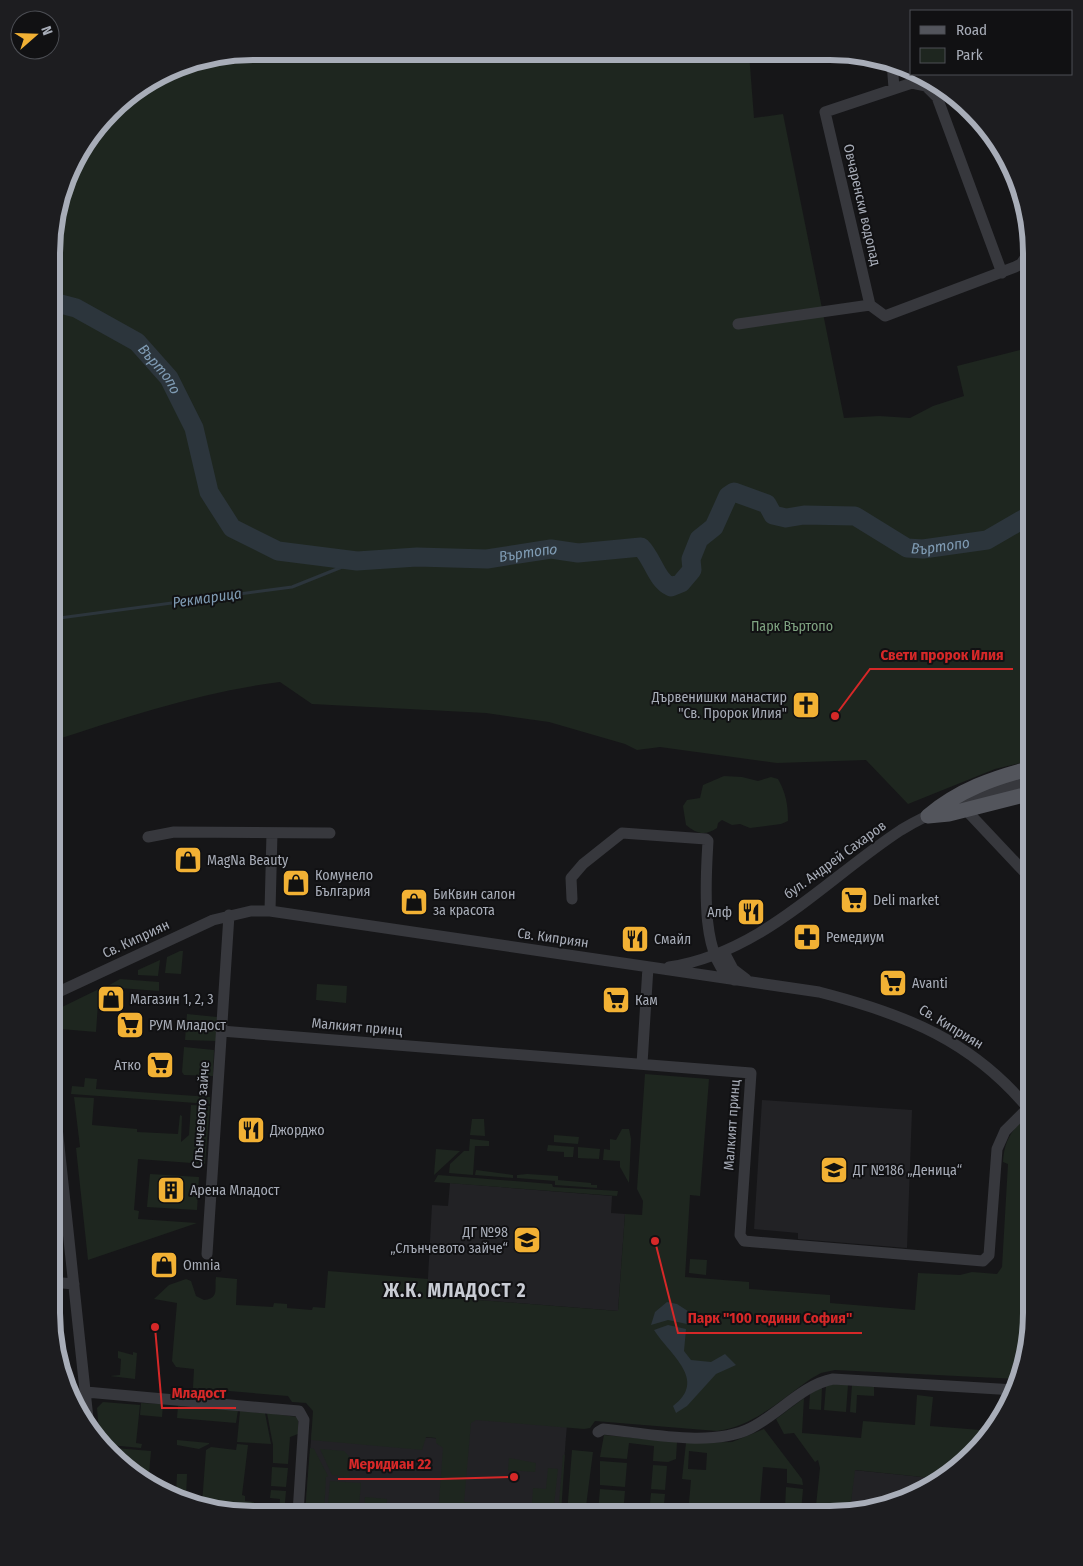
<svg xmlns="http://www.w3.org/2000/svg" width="1083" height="1566" font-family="'Fira Sans Condensed',sans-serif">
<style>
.built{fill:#222225}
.green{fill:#1e261f;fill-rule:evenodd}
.water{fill:#2c353c}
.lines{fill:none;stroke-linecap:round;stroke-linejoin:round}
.stream{stroke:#2c353c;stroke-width:3}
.river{stroke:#2c353c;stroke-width:19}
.minor{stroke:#37383d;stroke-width:11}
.major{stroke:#53555c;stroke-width:15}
.labels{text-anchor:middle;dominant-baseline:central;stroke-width:4;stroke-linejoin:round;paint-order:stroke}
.street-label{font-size:14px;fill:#a8adb8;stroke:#111113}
.park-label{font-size:14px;fill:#7fa381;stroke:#111113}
.poi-label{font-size:14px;fill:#a8adb8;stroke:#111113;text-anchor:start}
.water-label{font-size:15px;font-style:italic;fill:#7f9bb3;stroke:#111113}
.district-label{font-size:19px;font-weight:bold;letter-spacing:1px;fill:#c9ccd4;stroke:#111113}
.rim{fill:none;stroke:#a8adb8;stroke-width:6}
.leader{fill:none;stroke:#d62828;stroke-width:2}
.callout-dot{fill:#d62828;stroke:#111113;stroke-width:2}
.callout-label{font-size:15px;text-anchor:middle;font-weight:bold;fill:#d62828;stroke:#111113;stroke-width:4;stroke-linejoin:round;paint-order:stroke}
</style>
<rect width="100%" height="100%" fill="#161618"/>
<path class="built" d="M762 1100 912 1110 907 1248 798 1239V1233L754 1229Z
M450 1183 612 1196 611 1213 625 1214 618 1311 427 1296 432 1205 448 1206Z
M470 1416 567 1424 560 1514 305 1513 312 1428 467 1441Z
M854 1470 942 1479 919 1494 850 1510Z"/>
<path class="green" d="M253 51 749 53 754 118 783 114 844 418 879 416 910 418 933 406 964 396 957 366 1032 347V760L995 769 908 804 866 760 777 763 660 747 637 750 625 744 549 722 486 713 312 704 280 682C201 692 127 717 52 741L53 226 78 152 120 101 188 62Z
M724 776 742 777 758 781 771 777 778 779C786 793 788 805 788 821L781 824 750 828 740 824 732 825 722 820 718 823 717 828C705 836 697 834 686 825L683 806 687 800 700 798 703 785Z
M180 951H183L181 974 165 973 167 957Z
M160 960 158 976 138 975V970Z
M120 979 159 982V991L106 987Z
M317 984 347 986 346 1003 316 1000Z
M99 989 96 1032 61 1029 60 1008Z
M187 1014 217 1017 216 1041 185 1040Z
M184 1047 214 1050 213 1076 184 1075 182 1072Z
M645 1074 709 1079 700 1196 690 1195 685 1277 749 1282V1289L830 1295V1303L915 1310 918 1273 960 1275 972 1272 997 1274 1002 1267 1008 1164 1003 1162C1004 1144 1009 1133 1023 1120L1028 1121 1031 1125V1327L1020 1379 835 1370 821 1373 812 1378C783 1398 753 1427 717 1431L595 1421 590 1428 584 1429 476 1420 471 1423 464 1502 478 1503 477 1514H438L443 1448 436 1443V1438L426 1437 422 1450 311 1440 313 1411 306 1403 292 1402 288 1396 193 1388 194 1369 176 1367 172 1361 177 1303 154 1299 169 1285 186 1279 191 1281 196 1296 204 1300C220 1298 214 1288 216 1277L237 1279 236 1305 273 1307 274 1303 287 1304V1308L312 1310 313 1307 325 1308 328 1271 428 1279 427 1296 618 1311 625 1214 642 1215 643 1201 637 1189Z
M85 1078 97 1079 96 1089 210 1097V1104L71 1094 72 1086 84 1087Z
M74 1097 94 1098 92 1125 137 1129V1132L178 1134 180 1115 182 1116 181 1142 189 1135 191 1105 210 1106 205 1164 138 1159 134 1210 139 1211 138 1219 197 1223 88 1260 76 1148 80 1147Z
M472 1119H484L485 1136 470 1135Z
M622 1129H629L631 1139 629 1183 620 1167V1161L603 1160 604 1149 610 1150V1139L616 1140Z
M554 1135 579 1137 578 1144 554 1142Z
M470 1139 489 1141V1146H475L473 1175 449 1173 450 1164 464 1151H469Z
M548 1145 574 1147 573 1157H564V1152L547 1151Z
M578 1147 600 1149 599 1159 578 1158Z
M436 1149 460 1151 434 1175Z
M476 1170 513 1175V1178L475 1175Z
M150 1174 199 1177 197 1210 147 1207Z
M527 1174 558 1176V1180L591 1183V1185H597V1188L555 1185V1181L517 1178V1175Z
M438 1175 552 1184 553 1187 618 1191 617 1196 434 1182Z
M690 1259 707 1260 706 1275 689 1273Z
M118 1351 133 1355V1352L137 1353 135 1379 110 1376 120 1375 121 1359 118 1358Z
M835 1384 848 1385 846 1412 824 1410 826 1386Z
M852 1385 874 1387V1396L857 1395 856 1413 850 1412Z
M822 1387 821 1410 809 1409 810 1394Z
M917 1395 933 1397 930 1426 993 1431 963 1465 942 1479 855 1470 850 1510 831 1515H815L820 1468 818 1460 815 1462 794 1433 784 1434 776 1419 804 1398 802 1433 861 1438 863 1421 915 1425Z
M103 1402 140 1405 136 1443 142 1444 141 1448 100 1444 97 1408Z
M141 1403 163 1404 162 1417 140 1415Z
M178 1406 238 1410 236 1423 177 1418Z
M240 1411 265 1413 271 1444 237 1442Z
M267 1413 298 1417V1434L290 1437 288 1464 273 1463V1445Z
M764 1429 802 1479 803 1485 787 1483V1469L763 1467 759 1515 688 1514 691 1480 682 1479 686 1443 732 1442ZM689 1451 707 1453 706 1470 688 1469Z
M604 1435 677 1442 676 1459 668 1462 653 1461 654 1446 629 1443 627 1459 600 1457Z
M566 1437 561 1514H558L563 1455H565Z
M177 1440 209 1443V1444L199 1449 177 1445Z
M237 1444 248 1445 242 1495 245 1496V1501L254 1502 253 1513H227L202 1504 206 1450 211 1447 236 1450Z
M102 1447 151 1451 148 1484 141 1481Z
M310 1448 314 1449 328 1476 326 1477 324 1513H305Z
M320 1449 344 1451 351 1458 349 1478 332 1475Z
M572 1450 593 1452 585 1514H567Z
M509 1458 536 1463 535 1472 508 1470Z
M600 1461 627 1463 625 1487 600 1485Z
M653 1465 667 1466 665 1490 651 1489Z
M272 1467 288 1468 286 1487 271 1486Z
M548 1468 558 1469 554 1505 532 1503 533 1488 546 1489Z
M177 1474H187L186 1498 176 1494Z
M330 1481 361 1483 359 1506 328 1504Z
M786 1487 803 1489 801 1511 785 1509Z
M600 1489 625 1491 623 1514 598 1512Z
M271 1490 286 1491 284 1513H279L280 1499 270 1498Z
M651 1493 665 1494 663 1514H649Z
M365 1497 387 1499 386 1514 364 1513Z"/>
<path class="water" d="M667 1302 677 1304 694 1315 687 1324 668 1320 651 1325 655 1312Z
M668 1325 686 1329 684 1351 691 1360 711 1362 725 1354 736 1365 716 1374 687 1406 676 1413 673 1406C708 1380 670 1355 654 1330Z"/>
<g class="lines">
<path class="stream" d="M52 619 292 587 357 561"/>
<path class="river" id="s1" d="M53 302 76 308 137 342 169 378 194 428 209 492 232 528 278 551 357 561 417 557 487 559 551 549 578 553 641 547C653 559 656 580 671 587L681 583 692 570 691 559 699 539 714 527 728 496 734 492 767 504 773 515 786 518 804 515 855 516 907 548 923 549 987 540 1032 514"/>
<path class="minor" d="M892 62 894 88
M870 305 825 112 912 83 926 86 937 97 1002 273
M738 324 870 305 885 316 1015 267 1021 264 1031 249
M966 810 1031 879
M148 837 174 832 330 833
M572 899 571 878 583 864 622 833 706 839 708 841C706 877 699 960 734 980
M270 911 272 833
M724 952 733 969 746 979
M669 967C762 953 826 879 901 830 940 806 988 791 1032 780
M52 995 213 920 251 911H270L819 992C905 1014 974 1041 1031 1112
M221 1031 751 1073 740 1235 744 1241 983 1261 989 1255 997 1149 1005 1131 1028 1108
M642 1064 648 967
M52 1080 89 1428
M207 1254 229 915
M51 1282 74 1284
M86 1392 299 1411 304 1420 298 1513
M598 1432 603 1429C646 1433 712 1448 751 1428 779 1414 802 1385 833 1379L1015 1390"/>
<path class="major" d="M928 816C959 790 993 778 1032 768
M928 816 949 814 1032 793"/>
</g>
<defs>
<g id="church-square" transform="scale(1.4375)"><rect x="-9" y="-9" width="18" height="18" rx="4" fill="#f2b134" stroke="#111113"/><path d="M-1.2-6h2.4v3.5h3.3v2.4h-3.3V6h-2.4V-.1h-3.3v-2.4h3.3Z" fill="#111"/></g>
<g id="shop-square" transform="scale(1.4375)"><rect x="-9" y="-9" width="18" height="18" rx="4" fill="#f2b134" stroke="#111113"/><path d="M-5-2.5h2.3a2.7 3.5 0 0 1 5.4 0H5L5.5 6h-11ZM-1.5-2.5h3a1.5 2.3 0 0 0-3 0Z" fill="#111"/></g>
<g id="supermarket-square" transform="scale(1.4375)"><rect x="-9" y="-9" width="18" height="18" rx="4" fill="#f2b134" stroke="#111113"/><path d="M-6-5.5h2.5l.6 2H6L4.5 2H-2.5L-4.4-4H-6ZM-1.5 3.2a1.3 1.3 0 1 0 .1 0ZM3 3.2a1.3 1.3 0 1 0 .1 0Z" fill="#111"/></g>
<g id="restaurant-square" transform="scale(1.4375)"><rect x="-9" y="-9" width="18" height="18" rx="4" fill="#f2b134" stroke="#111113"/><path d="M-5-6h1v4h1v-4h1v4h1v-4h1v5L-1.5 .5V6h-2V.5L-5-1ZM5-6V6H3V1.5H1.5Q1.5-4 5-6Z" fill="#111"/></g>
<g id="pharmacy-square" transform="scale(1.4375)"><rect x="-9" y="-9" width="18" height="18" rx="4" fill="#f2b134" stroke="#111113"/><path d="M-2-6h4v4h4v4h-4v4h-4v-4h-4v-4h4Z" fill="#111"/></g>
<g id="school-square" transform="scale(1.4375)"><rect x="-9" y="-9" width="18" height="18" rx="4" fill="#f2b134" stroke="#111113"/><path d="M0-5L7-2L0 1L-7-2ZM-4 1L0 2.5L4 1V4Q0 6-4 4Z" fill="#111"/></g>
<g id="building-square" transform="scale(1.4375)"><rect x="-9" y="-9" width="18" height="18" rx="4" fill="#f2b134" stroke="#111113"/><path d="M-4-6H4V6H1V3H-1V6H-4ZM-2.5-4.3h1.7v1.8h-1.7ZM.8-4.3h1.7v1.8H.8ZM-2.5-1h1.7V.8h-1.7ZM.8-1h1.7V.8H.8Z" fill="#111"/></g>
</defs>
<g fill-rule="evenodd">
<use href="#church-square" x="806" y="705"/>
<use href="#shop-square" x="188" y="860"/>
<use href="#shop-square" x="296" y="883"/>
<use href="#supermarket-square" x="854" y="900"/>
<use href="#shop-square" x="414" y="902"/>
<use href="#restaurant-square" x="751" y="912"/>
<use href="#pharmacy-square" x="807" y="937"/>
<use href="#restaurant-square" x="635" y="939"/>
<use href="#supermarket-square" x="893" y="983"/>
<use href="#shop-square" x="111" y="999"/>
<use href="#supermarket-square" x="616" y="1000"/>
<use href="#supermarket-square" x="130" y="1025"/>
<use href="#supermarket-square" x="160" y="1065"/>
<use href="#restaurant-square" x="251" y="1130"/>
<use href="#school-square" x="834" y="1170"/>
<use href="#building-square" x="171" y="1190"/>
<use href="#school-square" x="527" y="1240"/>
<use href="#shop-square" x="164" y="1265"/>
</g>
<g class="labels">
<g class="street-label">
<text transform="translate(862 205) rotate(77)">Овчаренски водопад</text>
<text transform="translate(835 860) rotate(-36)">бул. Андрей Сахаров</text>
<text transform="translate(553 938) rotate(8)">Св. Киприян</text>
<text transform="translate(136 939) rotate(-25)">Св. Киприян</text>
<text transform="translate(357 1027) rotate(5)">Малкият принц</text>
<text transform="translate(951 1027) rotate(31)">Св. Киприян</text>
<text transform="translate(201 1115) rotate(-86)">Слънчевото зайче</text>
<text transform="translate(732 1125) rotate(-86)">Малкият принц</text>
</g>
<g class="park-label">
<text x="792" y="626">Парк Въртопо</text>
</g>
<g class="poi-label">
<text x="787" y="697" text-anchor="end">Дървенишки манастир<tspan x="787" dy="16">"Св. Пророк Илия"</tspan></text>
<text x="207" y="860">MagNa Beauty</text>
<text x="315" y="875">Комунело<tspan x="315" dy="16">България</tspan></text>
<text x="433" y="894">БиКвин салон<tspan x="433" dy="16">за красота</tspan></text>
<text x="873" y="900">Deli market</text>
<text x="732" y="912" text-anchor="end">Алф</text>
<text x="826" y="937">Ремедиум</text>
<text x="654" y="939">Смайл</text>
<text x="912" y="983">Avanti</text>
<text x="130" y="999">Магазин 1, 2, 3</text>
<text x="635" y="1000">Кам</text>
<text x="149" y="1025">РУМ Младост</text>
<text x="141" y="1065" text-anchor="end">Атко</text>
<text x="270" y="1130">Джорджо</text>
<text x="853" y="1170">ДГ №186 „Деница“</text>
<text x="190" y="1190">Арена Младост</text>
<text x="508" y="1232" text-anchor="end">ДГ №98<tspan x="508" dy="16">„Слънчевото зайче“</tspan></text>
<text x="183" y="1265">Omnia</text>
</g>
<g class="water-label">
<text stroke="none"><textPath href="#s1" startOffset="129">Въртопо</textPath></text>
<text stroke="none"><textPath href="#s1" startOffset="1119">Въртопо</textPath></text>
<text stroke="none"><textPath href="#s1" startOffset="609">Въртопо</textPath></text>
<text transform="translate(207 598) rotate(-8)">Рекмарица</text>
</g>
<g class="district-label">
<text x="455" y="1290">Ж.К. МЛАДОСТ 2</text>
</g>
</g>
<path d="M0 0H1083V1566H0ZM253 60H830A193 193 0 0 1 1023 253V1313A193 193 0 0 1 830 1506H253A193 193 0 0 1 60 1313V253A193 193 0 0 1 253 60Z" fill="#1d1d20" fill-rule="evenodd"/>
<path class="rim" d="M253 60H830A193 193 0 0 1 1023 253V1313A193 193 0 0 1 830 1506H253A193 193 0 0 1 60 1313V253A193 193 0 0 1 253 60Z"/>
<path class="leader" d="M835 716L870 669H1013M655 1241L678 1333H862M155 1327L162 1408H236M514 1477L441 1479H338"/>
<g class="callout-dot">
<circle cx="835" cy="716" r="5"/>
<circle cx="655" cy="1241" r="5"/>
<circle cx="155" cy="1327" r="5"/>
<circle cx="514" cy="1477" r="5"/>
</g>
<g class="callout-label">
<text x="942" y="660">Свети пророк Илия</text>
<text x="770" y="1323">Парк "100 години София"</text>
<text x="199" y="1398">Младост</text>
<text x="390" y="1469">Меридиан 22</text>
</g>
<rect x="910" y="10" width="162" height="65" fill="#111113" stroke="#4d4f55"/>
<rect x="920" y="26" width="25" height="8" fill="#53555c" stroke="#4d4f55"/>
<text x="956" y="35" font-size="15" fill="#a8adb8">Road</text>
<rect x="920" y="48" width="25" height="15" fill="#1e261f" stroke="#4d4f55"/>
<text x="956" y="60" font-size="15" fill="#a8adb8">Park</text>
<g transform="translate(35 35) rotate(70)"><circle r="24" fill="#111113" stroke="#4d4f55"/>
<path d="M0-4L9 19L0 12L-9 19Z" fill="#f2b134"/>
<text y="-8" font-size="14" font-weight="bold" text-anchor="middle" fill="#a8adb8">N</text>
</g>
</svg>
